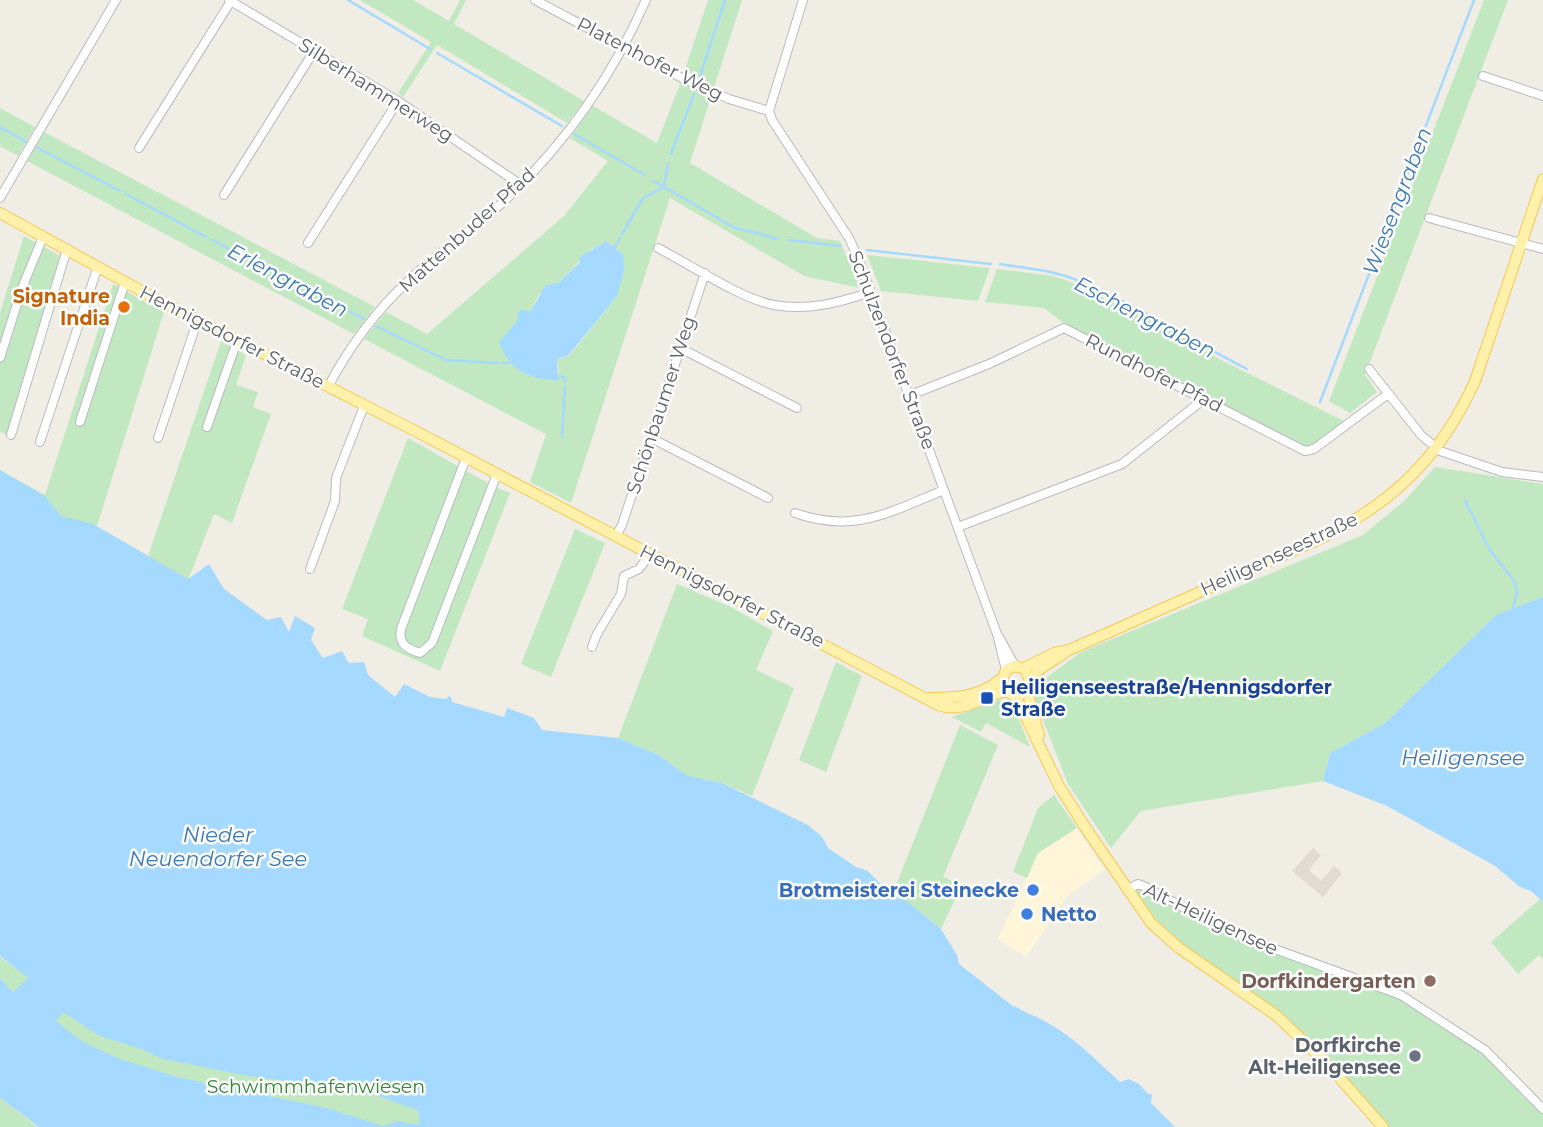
<svg xmlns="http://www.w3.org/2000/svg" width="1543" height="1127" font-family="Montserrat,sans-serif">
<style>
.commercial{fill:#fff6da}
.education{fill:#e0dcd3}
.green{fill:#c1e8c0;fill-rule:evenodd}
.water{fill:#a5d9ff;fill-rule:evenodd}
.lines{fill:none;stroke-linecap:round;stroke-linejoin:round}
.stream{stroke:#a5d9ff;stroke-width:2.5}
.minor-casing{stroke:#b7bbbf;stroke-width:10}
.major-casing{stroke:#f6c857;stroke-width:12}
.minor{stroke:#fff;stroke-width:8}
.major{stroke:#fff0aa;stroke-width:10}
.food-dot{fill:#e8710a;stroke:#fff;stroke-width:2.5}
.transit-dot{fill:#1a4fb4;stroke:#fff;stroke-width:2.5}
.shop-dot{fill:#3f7fe0;stroke:#fff;stroke-width:2.5}
.education-dot{fill:#8d6e63;stroke:#fff;stroke-width:2.5}
.worship-dot{fill:#6b7280;stroke:#fff;stroke-width:2.5}
.labels{text-anchor:middle;dominant-baseline:central;stroke-width:5;stroke-linejoin:round;paint-order:stroke}
.street-label{font-size:19px;fill:#5c6166;stroke:#fff}
.food-label{font-size:19px;font-weight:bold;fill:#c56008;stroke:#fff;text-anchor:end}
.transit-label{font-size:19px;font-weight:bold;fill:#164399;stroke:#fff;text-anchor:start}
.shop-label{font-size:19px;font-weight:bold;fill:#366cbe;stroke:#fff;text-anchor:end}
.education-label{font-size:19px;font-weight:bold;fill:#785e54;stroke:#fff;text-anchor:end}
.worship-label{font-size:19px;font-weight:bold;fill:#5b616d;stroke:#fff;text-anchor:end}
.park-label{font-size:19px;fill:#328735;stroke:#fff}
.water-label{font-size:21px;font-style:italic;fill:#3d79b6;stroke:#fff}
</style>
<rect width="100%" height="100%" fill="#f0ede5"/>
<path class="commercial" d="M1077 828 1104 870 1067 896 1026 957 998 939 1038 853Z"/>
<path class="education" d="M1313 848 1321 855 1309 870 1321 881 1334 866 1342 873 1323 897 1292 871Z"/>
<path class="green" d="M360 0H413L449 21 460 0H466L454 24 584 101 567 123 437 45 403 97 398 93 431 42Z
M708 0H742L690 163 817 238 840 241 860 288 804 276 670 198 571 503 530 482 546 434 364 339 386 312 427 334 564 216 608 161 570 138 593 106 657 143 680 84ZM607 241 623 254 617 296 569 356 557 359 559 374 513 325 530 312 539 294 558 283 591 249Z
M1484 0H1508L1365 375 1377 392 1350 413 1329 401Z
M0 108 35 127 18 156 0 146Z
M44 132 375 307 354 334 27 161Z
M24 236 64 258 9 436 0 432V313Z
M867 255 990 268 978 301 881 291Z
M997 269 1054 276 1073 283 1168 329 1219 359 1342 420 1344 423 1315 445 1302 446 1070 328 1044 308 985 302Z
M113 284 164 312 97 526 92 524 85 535 0 470 45 495Z
M221 341 246 355 236 385 258 392 253 407 271 414 232 523 214 514 188 580 158 562 136 557 100 528 148 556Z
M408 438 493 486 510 493 440 671 362 636 368 619 342 609Z
M1435 467 1543 484V597L1496 615 1385 723 1330 753 1323 781 1141 811 1111 848 1068 784 1031 689 1081 652 1363 535 1404 501Z
M575 529 605 543 551 677 521 664Z
M677 584 729 606 773 631 756 670 794 688 752 796 722 783 686 775 659 755 618 738Z
M836 662 862 676 826 772 799 760Z
M999 700 1013 705 1030 747 986 723 981 732 952 717Z
M960 725 998 745 943 877 962 885 941 929 924 915 859 884 861 868 867 871 892 895Z
M1054 795 1077 828 1038 853 1027 878 1013 872 1038 808Z
M1140 888 1187 912 1399 996 1475 1044 1543 1112V1127H1388C1355 1089 1323 1049 1284 1017 1231 974 1176 952 1135 893Z
M1540 899 1543 902V959L1539 955 1518 974 1491 942Z
M0 957 16 969 84 997 419 1097 427 1127H377L169 1079 79 1045 0 981Z
M0 1098 38 1127H39H0Z"/>
<path class="water" d="M606 241 623 254 624 271 617 296 568 356 557 359 558 381C527 378 511 372 499 342L518 320V313L522 309 530 312 546 285 558 283 580 262V257Z
M0 470 45 496 61 516 93 524 188 579 209 564 224 589 267 620 281 617 289 632 295 616 315 628 311 640 323 658 342 651 349 663 364 662 368 675 395 697 404 684 430 697 447 699 448 696 451 697 452 702 504 717 507 708 534 718 542 730 618 738 659 755 686 775 722 783 808 825 822 837 828 848 856 867 868 871 892 896 905 900 941 929 957 955 959 964 1014 1007 1015 1006C1026 1014 1037 1016 1048 1023 1075 1038 1097 1061 1120 1082L1129 1079 1139 1084 1148 1094H1152L1151 1103 1175 1127H39L0 1098V978L13 992 28 978 0 956ZM63 1012 100 1036 141 1049 163 1059 243 1075 370 1093 419 1111V1125L398 1121 383 1126 327 1108 177 1077 120 1059 83 1042 56 1021Z
M1543 597V902L1531 891 1520 887 1495 866 1387 806 1323 781 1330 753 1385 723 1496 615Z"/>
<g class="lines">
<path class="stream" d="M348 0 430 49
M437 53 562 126
M700 76 725 0
M0 127 26 142
M574 134 645 175
M36 147 120 191
M671 154 694 94
M654 181 733 227 778 239
M126 194 206 237
M622 234 643 198 664 187 668 163
M212 240 364 319
M788 240 840 246
M615 247 620 238
M867 250 991 264
M1000 264C1024 268 1051 270 1074 279 1135 303 1189 340 1247 369
M376 326 446 360 498 363
M502 363H509
M559 377H564L565 382
M1320 402 1474 0
M562 437 565 386
M1465 500 1490 550 1515 582 1517 593 1513 608"/>
<g class="minor-casing">
<path id="minor" d="M229 0 398 101 521 185
M535 0 682 78 729 99 769 111
M803 0 769 111 772 120 849 238 859 260 997 634 1006 670
M1483 76 1543 96
M139 148 231 1
M224 195 314 51
M0 198 116 0
M1429 218 1543 249
M308 243 398 101
M658 248C689 264 741 299 774 305 807 311 839 303 870 292
M680 348 797 408
M0 358 22 288 43 237
M1369 369 1421 435 1440 451 1502 472 1543 477
M328 387C349 347 375 312 408 281 437 253 472 231 502 203 564 146 612 77 646 0
M908 396 989 364 1064 328 1305 451 1314 449 1388 394
M80 422 125 282
M207 427 237 341
M11 435 67 249
M158 438 195 328 200 321
M651 438 768 498
M40 442 98 266
M466 458 401 629C398 644 407 649 420 653L432 643 497 474
M795 513C854 534 890 512 944 490
M958 527 1122 464 1204 399
M616 536 622 525 705 273
M310 569 335 501 336 478 364 406
M999 637 1015 666
M592 647 597 634 621 594 624 576 639 569 650 554
M1127 890 1138 884 1146 887 1206 920 1245 938 1401 995 1485 1050 1543 1109"/>
</g>
<g class="major-casing">
<path id="major" d="M0 213 147 294 425 436 938 705C962 714 982 697 1006 691
M1024 668 1054 653 1069 650 1322 538C1395 501 1441 456 1475 381L1543 179
M1030 681 1025 669 1015 666 1006 670 1001 682C1003 688 1005 692 1011 694 1028 700 1030 680 1038 671 1046 664 1058 658 1066 652
M1027 690 1039 735
M1015 695 1059 786 1085 827 1151 923 1179 948 1277 1016 1329 1066 1383 1127
M929 698C957 698 980 697 1002 678"/>
</g>
<use href="#minor" class="minor"/>
<use href="#major" class="major"/>
</g>
<circle class="food-dot" cx="124" cy="307" r="7"/>
<rect class="transit-dot" x="980" y="691" width="14" height="14" rx="3.5"/>
<g class="shop-dot">
<circle cx="1033" cy="890" r="7"/>
<circle cx="1027" cy="914" r="7"/>
</g>
<circle class="education-dot" cx="1430" cy="981" r="7"/>
<circle class="worship-dot" cx="1415" cy="1056" r="7"/>
<g class="labels">
<g class="street-label">
<text transform="translate(650 59) rotate(27)">Platenhofer Weg</text>
<text transform="translate(376 90) rotate(32)">Silberhammerweg</text>
<text transform="translate(467 230) rotate(-42)">Mattenbuder Pfad</text>
<text transform="translate(232 337) rotate(27)">Hennigsdorfer Straße</text>
<text transform="translate(892 350) rotate(69)">Schulzendorfer Straße</text>
<text transform="translate(1154 373) rotate(27)">Rundhofer Pfad</text>
<text transform="translate(661 405) rotate(-72)">Schönbaumer Weg</text>
<text transform="translate(1279 554) rotate(-25)">Heiligenseestraße</text>
<text transform="translate(732 596) rotate(27)">Hennigsdorfer Straße</text>
<text transform="translate(1211 919) rotate(25)">Alt-Heiligensee</text>
</g>
<g class="food-label">
<text x="110" y="296">Signature<tspan x="110" dy="22">India</tspan></text>
</g>
<g class="transit-label">
<text x="1001" y="687">Heiligenseestraße/Hennigsdorfer<tspan x="1001" dy="22">Straße</tspan></text>
</g>
<g class="shop-label">
<text x="1019" y="890">Brotmeisterei Steinecke</text>
<text x="1041" y="914" text-anchor="start">Netto</text>
</g>
<g class="education-label">
<text x="1416" y="981">Dorfkindergarten</text>
</g>
<g class="worship-label">
<text x="1401" y="1045">Dorfkirche<tspan x="1401" dy="22">Alt-Heiligensee</tspan></text>
</g>
<g class="park-label">
<text x="316" y="1086">Schwimmhafenwiesen</text>
</g>
<g class="water-label">
<text transform="translate(1397 201) rotate(-69)">Wiesengraben</text>
<text transform="translate(288 280) rotate(28)">Erlengraben</text>
<text transform="translate(1145 317) rotate(27)">Eschengraben</text>
<text x="1463" y="757">Heiligensee</text>
<text x="218" y="834">Nieder<tspan x="218" dy="24">Neuendorfer See</tspan></text>
</g>
</g>
</svg>
